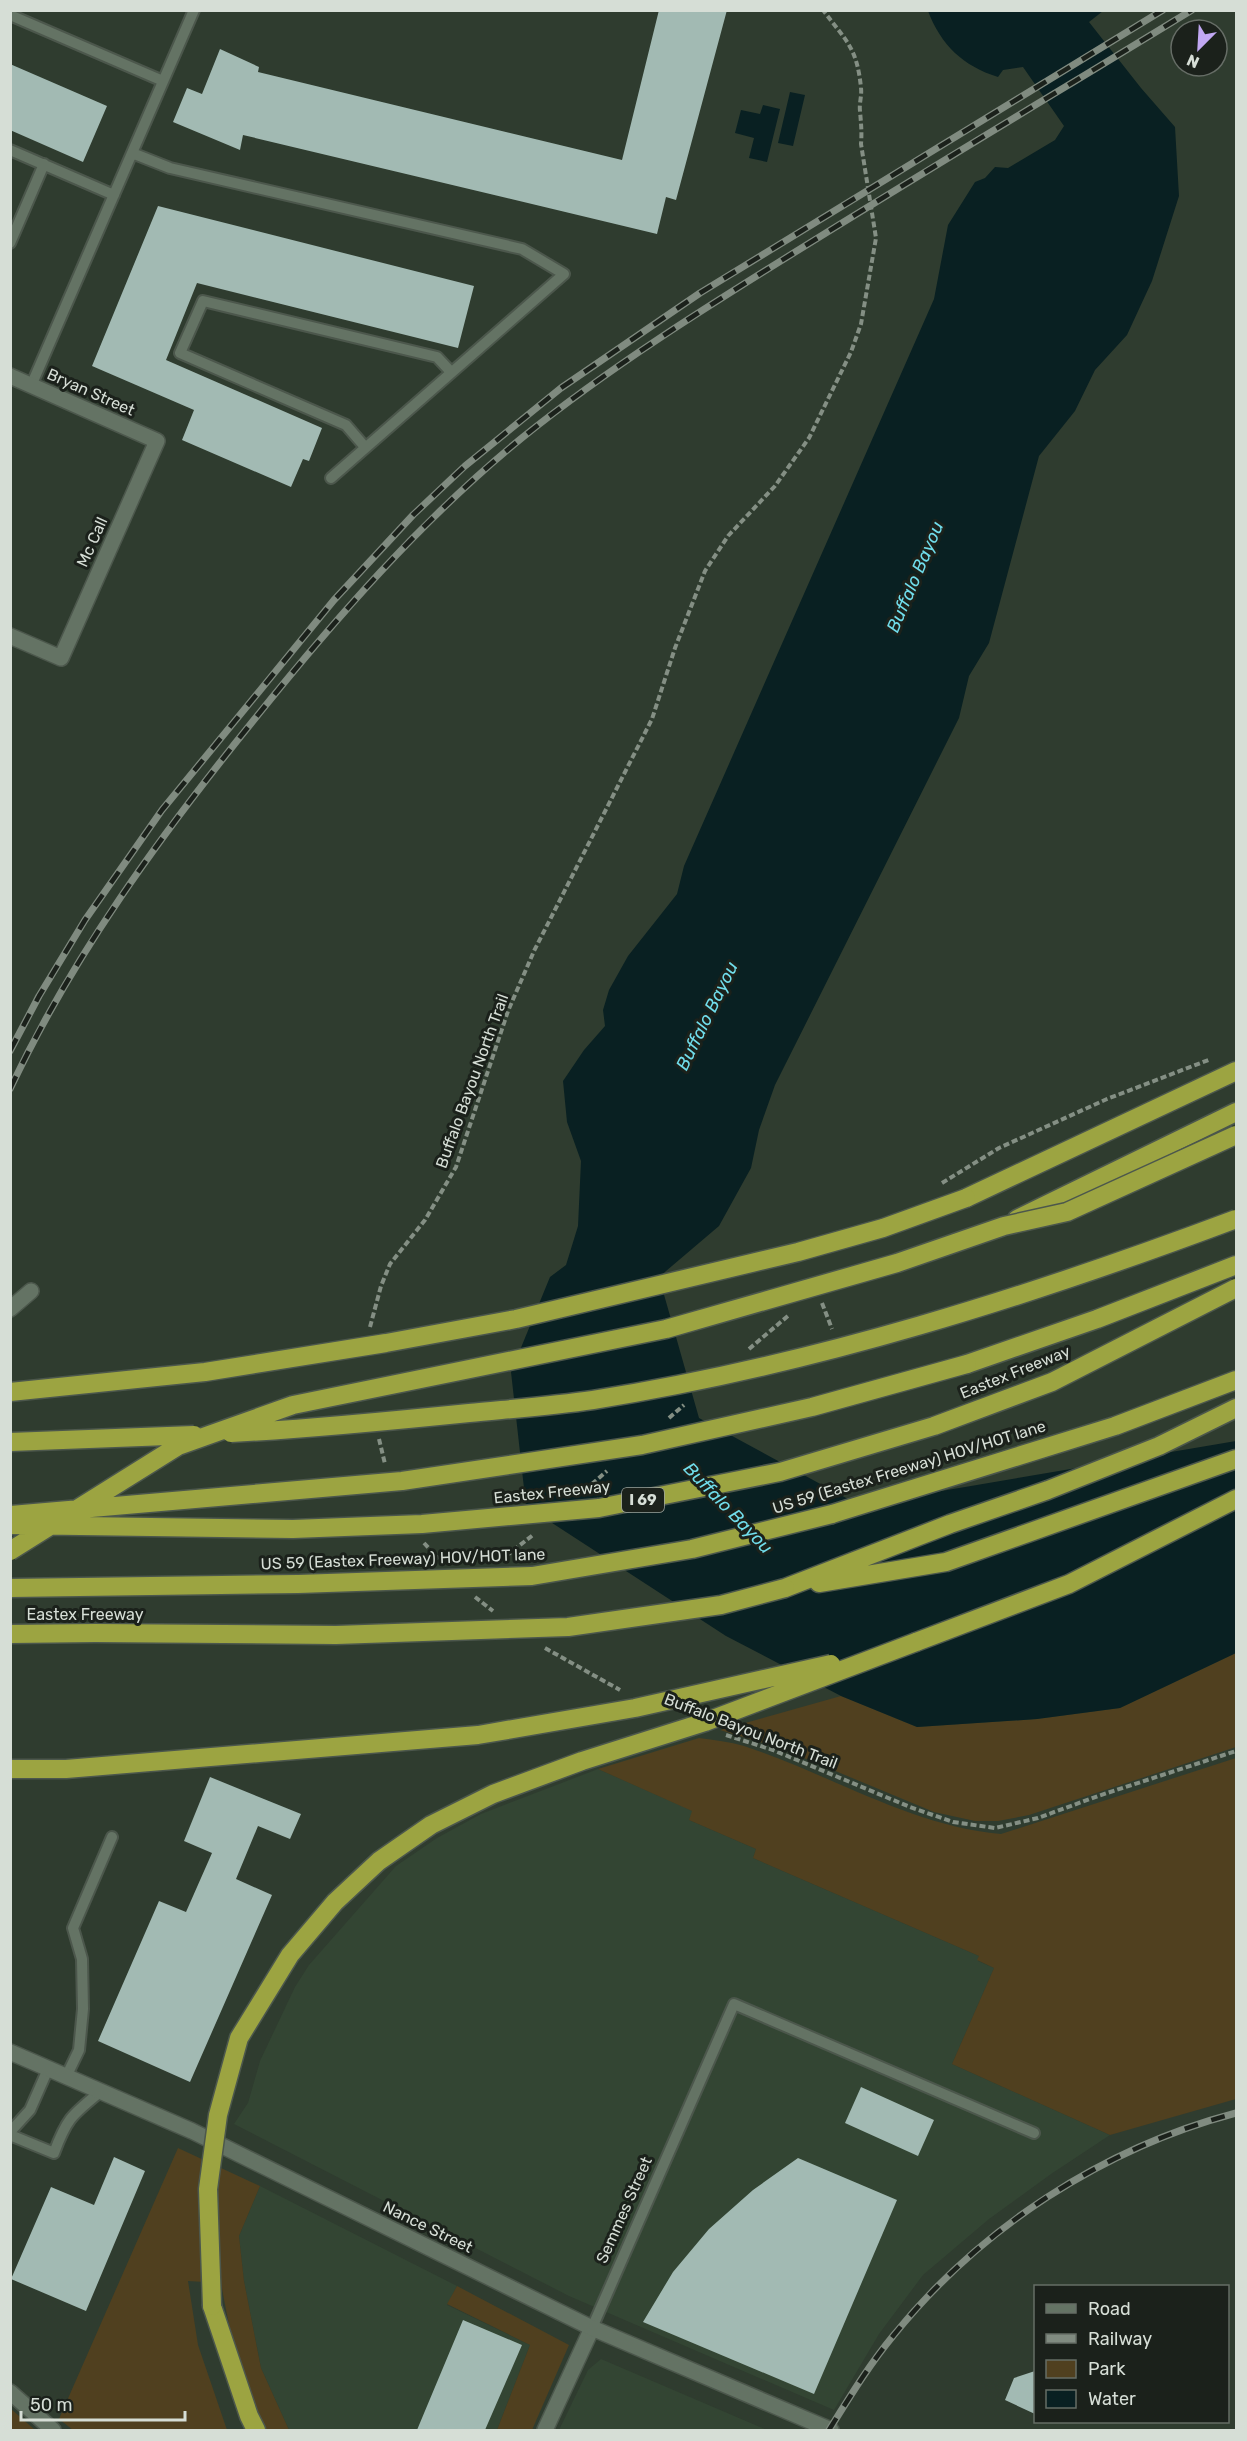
<svg xmlns="http://www.w3.org/2000/svg" width="1247" height="2441" font-family="Rubik,sans-serif">
<style>
.built{fill:#334533}
.green{fill:#50401f}
.water{fill:#092022}
.building{fill:#a2bab3}
.lines{fill:none;stroke-linecap:round;stroke-linejoin:round}
.lane-casing{stroke:#4c574c;stroke-width:14}
.street-casing{stroke:#4c574c;stroke-width:18}
.secondary-casing{stroke:#4c574c;stroke-width:18}
.highway-casing{stroke:#4c574c;stroke-width:21}
.path{stroke:#848f84;stroke-width:4;stroke-dasharray:6 3;stroke-linecap:butt}
.lane{stroke:#647364;stroke-width:10}
.street{stroke:#647364;stroke-width:15}
.secondary{stroke:#647364;stroke-width:15}
.highway{stroke:#9ca441;stroke-width:18}
.rail-casing{stroke:#808b80;stroke-width:7}
.rail{stroke:#1b211b;stroke-width:4.5;stroke-dasharray:14;stroke-linecap:butt}
.highway-bridge-casing{stroke:#4c574c;stroke-width:21;stroke-linecap:butt}
.path-bridge{stroke:#848f84;stroke-width:4;stroke-dasharray:6 3;stroke-linecap:butt}
.highway-bridge{stroke:#9ca441;stroke-width:18}
.labels{text-anchor:middle;dominant-baseline:central;stroke-width:6;stroke-linejoin:round;paint-order:stroke}
.shield{fill:#1b211b;stroke:#9ea59e;stroke-width:1.5}
.shield-label{font-size:15px;font-weight:bold;fill:#d6ded6}
.street-label{font-size:16px;fill:#d6ded6;stroke:#1b211b}
.water-label{font-size:18px;font-style:italic;fill:#70ddeb;stroke:#1b211b}
</style>
<rect width="100%" height="100%" fill="#2f3c2f"/>
<path class="built" d="M598 1769 693 1811 689 1820 756 1849 753 1858 979 1956 978 1961 994 1968 952 2064 1110 2135 1051 2174 989 2219 923 2275 879 2334 834 2410 569 2296 234 2124 248 2103 260 2061 295 1987 309 1965 396 1866 437 1838 481 1814Z
M260 2186 457 2286 447 2305 530 2345 497 2430H289L261 2368 244 2281 239 2236Z
M601 2359 767 2430H559L588 2370Z"/>
<path class="green" d="M1236 1653V1747L1029 1815 998 1821H975L934 1812 780 1748 720 1730 841 1696 917 1727 1037 1719 1120 1708Z
M699 1738C714 1740 730 1742 744 1746 830 1774 910 1826 1001 1834L1236 1758V2099L1110 2135 952 2064 994 1968 977 1960 979 1956 753 1858 756 1849 689 1820 692 1811 598 1769Z
M178 2148 260 2186 239 2236 244 2281 261 2368 289 2430H266C242 2384 230 2335 221 2283L188 2281 198 2345 227 2430H73L59 2419Z
M457 2286 569 2345 532 2430H497L530 2345 447 2304Z
M11 2409 35 2430H11Z"/>
<path class="water" d="M928 11H1103L1089 22 1141 88 1175 127 1179 196 1152 281 1127 335 1095 370 1075 411 1039 456 989 643 969 676 959 718 775 1085 759 1130 751 1168 719 1226 659 1277 699 1418 859 1505 1236 1441V1653L1120 1708 1037 1719 917 1727 841 1696 726 1636 526 1506 511 1372 550 1277 566 1265 578 1226 581 1161 567 1122 563 1081 584 1050 605 1026 603 1010 609 990 628 956 677 894 684 866 934 299 948 225 975 182 985 178 995 167 1008 168 1055 140 1064 126 1023 67 1003 70 998 77C963 66 941 45 928 11Z
M790 92 805 95 793 146 778 143Z
M763 105 780 109 767 162 749 158 754 138 735 133 741 110 760 114Z"/>
<path class="building" d="M659 10H727L676 200 666 197 657 234 243 135 240 150 173 122 187 88 202 94 220 49 259 67 258 72 622 160Z
M10 64 107 106 83 162 10 130Z
M158 206 474 286 458 348 197 283 166 360 322 428 309 461 303 459 291 487 182 440 194 410 92 366Z
M210 1777 301 1814 290 1839 258 1826 236 1879 272 1895 190 2082 98 2041 159 1901 186 1912 212 1853 184 1841Z
M861 2087 934 2120 918 2156 845 2123Z
M114 2157 145 2171 86 2311 11 2279 51 2187 94 2205Z
M798 2158 897 2200 814 2394 643 2322 673 2272 709 2229 753 2190Z
M463 2320 522 2345 485 2430H417Z
M1035 2371V2414L1005 2400 1014 2378Z"/>
<g class="lines">
<g class="lane-casing">
<path id="lane" d="M10 15 163 81
M10 150 114 195
M132 153 170 168 522 249 564 274 331 478
M10 243 44 164
M31 386 194 10
M365 447 346 425 180 353 203 301 437 357 451 372
M66 2077 79 2050 83 2009 82 1959 73 1928 112 1837
M10 2132 30 2110 48 2069
M10 2135 54 2153C67 2118 72 2115 100 2092
M592 2328 734 2004 1034 2133"/>
</g>
<g class="street-casing">
<path id="street" d="M10 376 157 441 61 658 10 636
M10 1309 31 1291
M10 2392 53 2430
M545 2430 592 2328"/>
</g>
<g class="secondary-casing">
<path id="secondary" d="M10 2052 192 2131 592 2328 831 2430"/>
</g>
<g class="highway-casing">
<path id="highway" d="M966 1198 1236 1071
M1017 1219 1236 1112
M967 1364 1097 1319 1236 1265
M832 1514 1115 1426 1236 1380
M819 1583 946 1562 1236 1459
M785 1588 950 1524 1048 1490 1159 1446 1236 1408
M916 1642 1069 1584 1236 1499
M212 2306 249 2416 256 2430"/>
</g>
<path class="path" d="M942 1183 999 1148 1107 1099 1211 1059
M822 1303 832 1329
M370 1327 381 1286 390 1264 425 1220 456 1167 508 1011 534 951 652 719 675 648 705 571 728 536 775 486 809 438 851 352 861 324 876 238 861 144C862 132 861 123 860 111 859 103 862 96 861 88 857 47 846 41 823 10
M379 1439 385 1464
M424 1543 439 1559
M506 1556 533 1535
M475 1597 493 1611
M545 1648 620 1690
M726 1735 773 1750 910 1807 953 1822 995 1828 1038 1818 1098 1796 1236 1751"/>
<use href="#lane" class="lane"/>
<use href="#street" class="street"/>
<use href="#secondary" class="secondary"/>
<use href="#highway" class="highway"/>
<g class="rail-casing">
<path id="rail" d="M10 1051 39 996 85 920 162 810 334 600 413 515 465 466 561 388 700 293 1163 10
M10 1089C73 955 160 836 253 721 335 619 421 520 523 437 610 367 705 308 800 249 930 168 1061 90 1192 10
M829 2430C849 2398 869 2365 893 2336 980 2228 1103 2148 1236 2113"/>
</g>
<use href="#rail" class="rail"/>
<g class="highway-bridge-casing">
<path id="highway-bridge" d="M10 1392 205 1372 386 1343 516 1319 798 1252 883 1228 966 1198
M231 1433C311 1429 390 1421 469 1413 510 1409 552 1406 593 1400 813 1365 1028 1297 1236 1219
M10 1442 194 1435
M11 1515 402 1481 642 1445 812 1407 967 1364
M10 1525 293 1529 422 1524 599 1508 780 1472 934 1426 1052 1382 1236 1288
M10 1551 178 1446 293 1405 666 1329 897 1263 1004 1226 1067 1212 1236 1135
M10 1588 298 1584 532 1576 692 1549 832 1514
M10 1634 95 1633 336 1635 568 1627 721 1605 785 1588
M10 1769H66L478 1735 635 1708 831 1664
M212 2306 208 2189 218 2115 239 2038 290 1955 335 1902 379 1861 431 1825 493 1794 582 1761 705 1722 916 1642"/>
</g>
<path class="path-bridge" d="M749 1349 789 1315
M669 1418 684 1405
M585 1490 607 1471"/>
<use href="#highway-bridge" class="highway-bridge"/>
</g>
<g class="labels">
<rect class="shield" x="622" y="1488" width="42" height="24" rx="4.5"/>
<g class="shield-label">
<text x="643" y="1500">I 69</text>
</g>
<g class="street-label">
<text transform="translate(91 392) rotate(24)">Bryan Street</text>
<text transform="translate(92 542) rotate(-66)">Mc Call</text>
<text transform="translate(472 1081) rotate(-70)">Buffalo Bayou North Trail</text>
<text transform="translate(1015 1372) rotate(-22)">Eastex Freeway</text>
<text transform="translate(909 1467) rotate(-17)">US 59 (Eastex Freeway) HOV/HOT lane</text>
<text transform="translate(552 1492) rotate(-6)">Eastex Freeway</text>
<text transform="translate(403 1559) rotate(-2)">US 59 (Eastex Freeway) HOV/HOT lane</text>
<text x="85" y="1614">Eastex Freeway</text>
<text transform="translate(751 1731) rotate(21)">Buffalo Bayou North Trail</text>
<text transform="translate(624 2210) rotate(-66)">Semmes Street</text>
<text transform="translate(428 2227) rotate(26)">Nance Street</text>
</g>
<g class="water-label">
<text transform="translate(915 577) rotate(-67)">Buffalo Bayou</text>
<text transform="translate(707 1016) rotate(-64)">Buffalo Bayou</text>
<text transform="translate(728 1508) rotate(46)">Buffalo Bayou</text>
</g>
</g>
<rect width="1247" height="2441" fill="none" stroke="#d6ded6" stroke-width="24"/>
<rect x="1034" y="2285" width="195" height="138" fill="#1b211b" stroke="#666d66" stroke-width="1.5"/>
<rect x="1046" y="2304" width="30" height="9" fill="#647364" stroke="#666d66" stroke-width="1.5"/>
<text x="1088" y="2315" font-size="18" fill="#d6ded6">Road</text>
<rect x="1046" y="2334" width="30" height="9" fill="#808b80" stroke="#666d66" stroke-width="1.5"/>
<text x="1088" y="2345" font-size="18" fill="#d6ded6">Railway</text>
<rect x="1046" y="2360" width="30" height="18" fill="#50401f" stroke="#666d66" stroke-width="1.5"/>
<text x="1088" y="2375" font-size="18" fill="#d6ded6">Park</text>
<rect x="1046" y="2390" width="30" height="18" fill="#092022" stroke="#666d66" stroke-width="1.5"/>
<text x="1088" y="2405" font-size="18" fill="#d6ded6">Water</text>
<g transform="translate(1199 48) rotate(204)"><circle r="28" fill="#1b211b" stroke="#666d66" stroke-width="1.5"/>
<path d="M0-4.5L10 22L0 15L-10 22Z" fill="#c1a8f3"/>
<text y="-9" font-size="16" font-weight="bold" text-anchor="middle" fill="#d6ded6">N</text>
</g>
<path d="M21 2411v9h164v-9" fill="none" stroke="#d6ded6" stroke-width="3"/>
<text x="30" y="2411" font-size="18" fill="#d6ded6" stroke="#1b211b" stroke-width="4.5" paint-order="stroke">50 m</text>
</svg>
